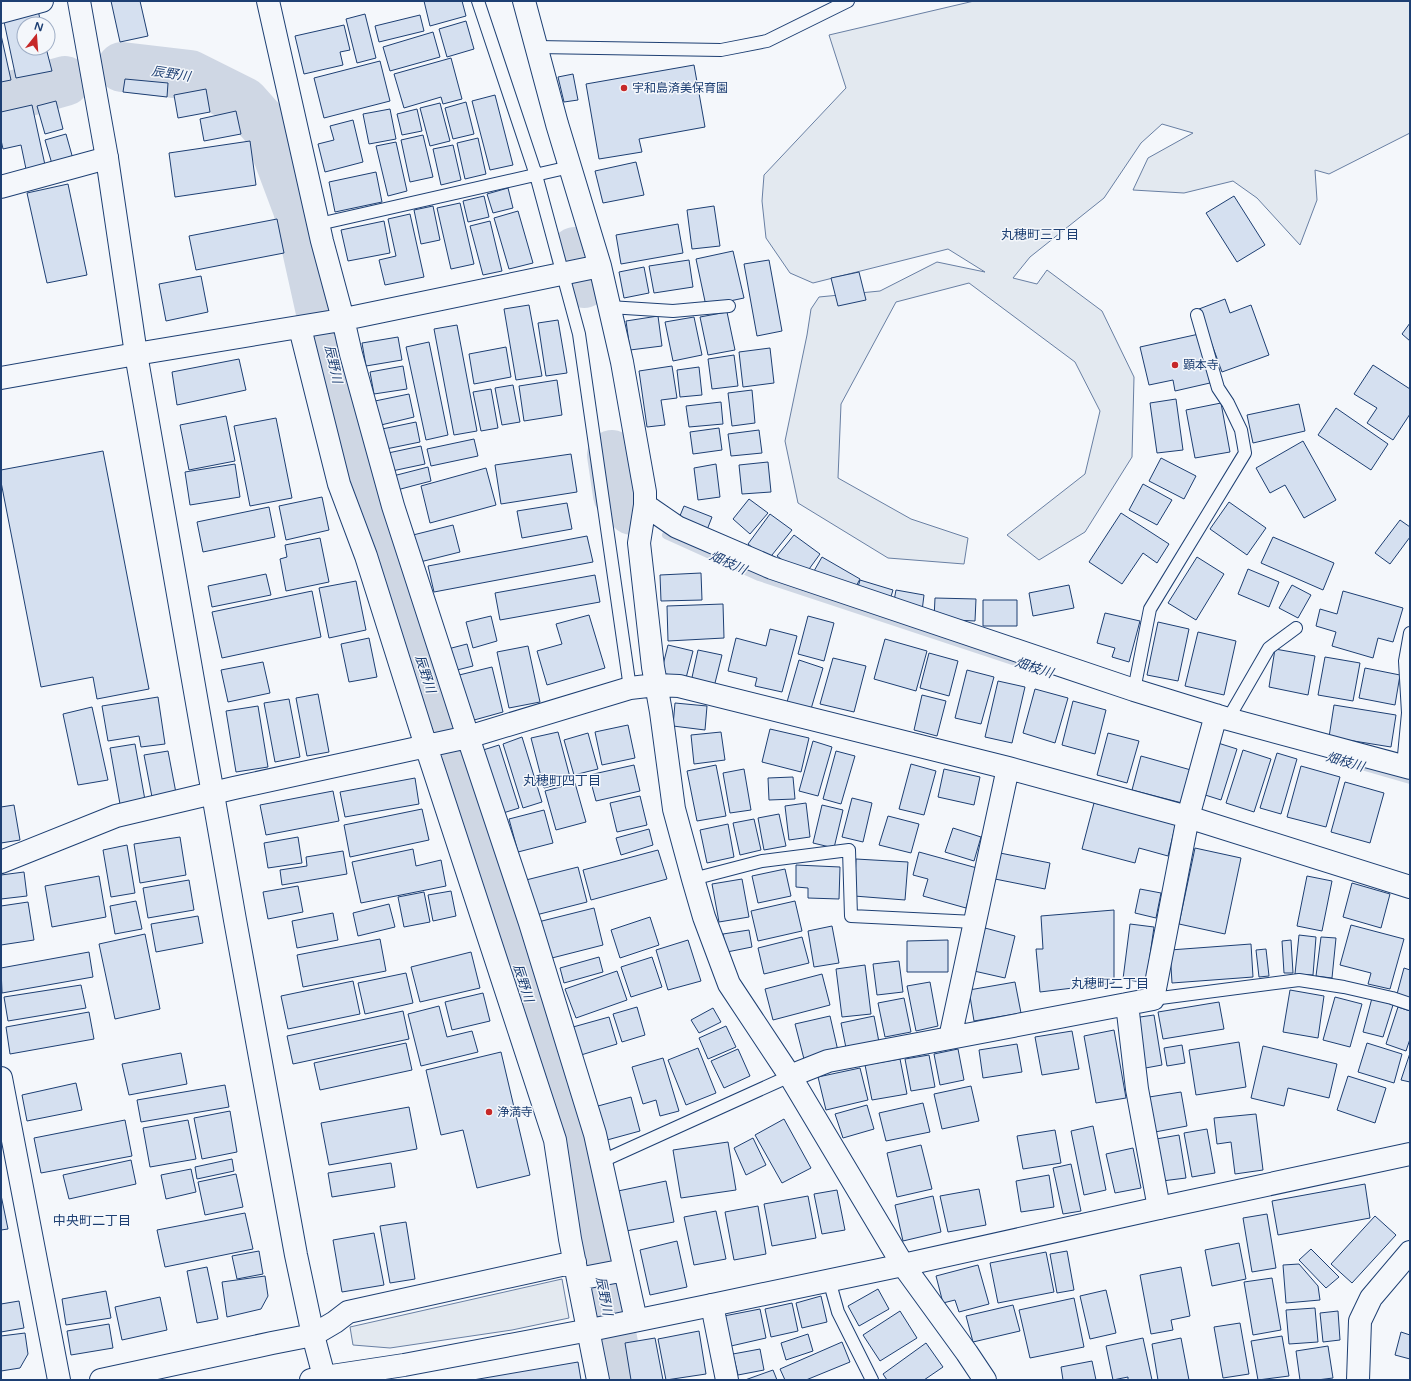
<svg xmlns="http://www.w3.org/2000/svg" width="1411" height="1381" font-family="'Varela Round','Noto Sans JP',sans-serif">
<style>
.green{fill:#e3e9f0;stroke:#687fa3}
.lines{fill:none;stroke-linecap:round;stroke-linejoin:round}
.stream{stroke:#cfd7e4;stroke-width:8}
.river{stroke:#cfd7e4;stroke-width:50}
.building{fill:#d5e0f0;stroke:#1d3f73}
.lane-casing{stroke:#1d3f73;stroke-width:14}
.street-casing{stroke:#1d3f73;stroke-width:24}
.secondary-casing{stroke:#1d3f73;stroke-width:24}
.lane{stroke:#f4f7fb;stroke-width:12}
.street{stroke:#f4f7fb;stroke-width:22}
.secondary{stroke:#f4f7fb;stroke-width:22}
.poi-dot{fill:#c62828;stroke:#f4f7fb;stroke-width:1.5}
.labels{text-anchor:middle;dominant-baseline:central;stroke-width:3;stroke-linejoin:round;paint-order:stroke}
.poi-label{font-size:12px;fill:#1d3f73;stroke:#f4f7fb;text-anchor:start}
.water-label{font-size:13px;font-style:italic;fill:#1d3f73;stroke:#f4f7fb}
.neighbourhood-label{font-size:13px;fill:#1d3f73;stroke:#f4f7fb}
</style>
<rect width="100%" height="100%" fill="#f4f7fb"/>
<path class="green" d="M974 1H1410V133L1329 174 1315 170 1317 200 1300 245 1257 198 1233 181 1184 193 1133 190 1148 158 1193 133 1162 124 1141 143 1104 198 1030 257 1013 278 1037 284 1047 270 1102 311 1134 377 1132 457 1085 532 1039 560 1007 535 1085 474 1100 411 1075 362 969 283 896 302 841 404 838 478 911 519 968 538 964 564 888 558 798 503 785 441 807 335 811 309 819 297 880 291 937 262 985 272 948 249 813 283 790 273 766 238 762 201 764 175 846 88 829 35Z
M562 1279 569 1318 512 1330 390 1348 353 1345 350 1327Z"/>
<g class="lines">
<path class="stream" d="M666 535 759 577 1037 669
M1351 763 1410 780"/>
<path class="river" d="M122 67 190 75 244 102 268 129 298 209 333 366 354 450 457 779 576 1151 620 1380
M1 99 65 81
M575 252 584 283
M612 455 618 495 632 510"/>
</g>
<path class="building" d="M111 1H140L148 36 120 42Z
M424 1H462L466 16 430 26Z
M38 10 41 24H24V48H46L52 71 16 78 3 17Z
M365 14 376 58 357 63 346 19Z
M420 15 424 31 379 42 375 26Z
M466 21 474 49 447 57 439 29Z
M344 25 350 50 340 52 343 65 304 74 295 36Z
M433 32 440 57 390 71 383 47Z
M1 35 11 80 1 82Z
M451 58 462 99 443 104 441 97 404 108 394 74Z
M380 61 390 101 324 118 314 78Z
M694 65 705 127 639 139 642 152 599 159 586 84Z
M573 74 578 100 564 102 558 77Z
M125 79 168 83 167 97 123 92Z
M206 89 210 112 178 118 174 95Z
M495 95 513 165 490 170 472 101Z
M56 101 63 129 45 134 37 106Z
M466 102 474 134 453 139 445 108Z
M440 103 450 141 430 146 420 108Z
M32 105 45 165 26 169 21 145 3 149 1 140V112Z
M390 109 396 139 369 144 363 114Z
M417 109 422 131 402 135 397 114Z
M236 111 241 134 204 141 200 119Z
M353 120 363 162 325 172 318 144 334 140 330 126Z
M66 134 73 159 52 164 45 140Z
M423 135 433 177 410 182 401 140Z
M478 138 486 174 465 179 457 143Z
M250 141 256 185 175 197 169 153Z
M396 142 407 191 388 196 376 146Z
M453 145 461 180 441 185 433 149Z
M636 162 644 195 603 203 595 171Z
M376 172 382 202 335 212 329 182Z
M68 184 87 275 47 283 27 193Z
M508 188 513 208 493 213 487 194Z
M484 196 489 217 468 222 463 201Z
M1234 196 1265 245 1237 262 1206 213Z
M460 203 474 264 451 269 437 208Z
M433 206 440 240 421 244 414 210Z
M714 206 720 246 692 249 687 210Z
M518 211 533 263 509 269 494 218Z
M410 214 424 277 385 285 379 260 396 256 388 219Z
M277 219 284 253 196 270 189 236Z
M384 221 390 253 348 261 341 230Z
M490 221 502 271 483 275 470 226Z
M678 224 683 253 621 264 616 235Z
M733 251 744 298 706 306 696 259Z
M689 260 693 287 654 293 649 266Z
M769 260 782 331 757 336 744 264Z
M644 267 649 293 624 298 619 272Z
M859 272 866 300 838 306 831 278Z
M201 276 208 312 166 321 159 284Z
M1225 299 1230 313 1251 305 1269 355 1222 372 1199 309Z
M529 305 542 376 516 380 504 309Z
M727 312 735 350 708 355 700 317Z
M658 316 662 346 630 350 626 321Z
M694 317 702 355 673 361 665 322Z
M558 320 567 373 546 376 538 323Z
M1410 323V341L1402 334Z
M457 325 477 431 454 435 434 329Z
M1199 334 1210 383 1175 391 1173 380 1149 385 1140 347Z
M398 337 402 360 366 366 362 343Z
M429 342 448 435 426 440 406 347Z
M506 347 511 377 474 384 469 354Z
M770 348 774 383 743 387 739 352Z
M734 355 738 386 712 389 708 359Z
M239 359 246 390 177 405 172 372Z
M1373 365 1410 389V414L1393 440 1367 423 1377 408 1354 394Z
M403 366 407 389 374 394 370 372Z
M672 366 677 398 661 400 665 425 647 427 639 371Z
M699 367 702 395 680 397 677 370Z
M557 380 562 415 524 421 519 386Z
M513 385 520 422 502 425 495 388Z
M491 389 498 428 481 431 473 392Z
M752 390 755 423 732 426 728 393Z
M409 394 414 417 381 425 375 401Z
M1176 399 1183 450 1157 453 1150 403Z
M721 402 723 424 689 427 686 406Z
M1221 403 1230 452 1195 458 1186 410Z
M1299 404 1305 431 1253 443 1247 415Z
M1336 408 1388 444 1371 470 1318 435Z
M226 416 235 461 189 470 180 425Z
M276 418 292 498 250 506 234 426Z
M416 422 420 442 386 449 382 429Z
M719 428 722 450 693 454 690 432Z
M759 430 762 453 731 456 728 434Z
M474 439 478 456 431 466 427 449Z
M1303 441 1336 500 1304 518 1285 485 1270 493 1256 468Z
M421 446 425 464 392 471 388 453Z
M103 451 149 689 97 699 93 677 41 687 1 482V470Z
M571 454 577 492 501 504 495 465Z
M1161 458 1196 476 1184 499 1149 481Z
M768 462 771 492 742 494 739 465Z
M235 464 240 497 190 505 185 472Z
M716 464 720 497 698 500 694 468Z
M428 467 431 481 397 490 393 476Z
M486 468 496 505 430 523 421 486Z
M1143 484 1172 500 1157 525 1129 510Z
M322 497 329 530 286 540 279 506Z
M749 499 768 513 750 534 733 519Z
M1229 502 1266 528 1247 555 1210 529Z
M567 503 572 529 522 538 517 511Z
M684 506 712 517 705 535 677 523Z
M269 507 275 537 203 552 197 522Z
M1121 513 1169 544 1157 563 1143 553 1122 584 1089 562Z
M770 514 792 530 768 560 748 544Z
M1400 520 1410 527V537L1390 564 1375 553Z
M453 525 460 552 420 562 413 535Z
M794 535 820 554 804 576 777 556Z
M587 536 593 562 434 592 428 566Z
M1273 537 1334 563 1323 590 1261 563Z
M320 538 329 582 286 591 280 559 287 557 285 545Z
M822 557 860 579 853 592 814 571Z
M1197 557 1224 574 1196 620 1168 603Z
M1248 569 1279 582 1269 607 1238 594Z
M701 573 702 600 661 601 660 575Z
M266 574 271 595 212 607 208 586Z
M595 575 600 602 500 620 495 593Z
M860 580 893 590 889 603 856 594Z
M356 581 366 630 329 638 319 588Z
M1069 585 1074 608 1033 616 1029 593Z
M1292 585 1311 595 1298 618 1279 608Z
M896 590 924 595 922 611 893 606Z
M312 591 321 637 222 658 212 612Z
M1343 591 1403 608 1393 642 1378 638 1373 658 1332 646 1336 632 1316 626 1320 609 1337 614Z
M935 598 976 599 975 621 934 619Z
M983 600H1017V626H983Z
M723 604 724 638 668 641 667 606Z
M1105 613 1140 621 1129 662 1112 657 1115 648 1097 643Z
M589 615 605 668 547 685 537 651 562 644 556 624Z
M491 616 497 641 473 648 466 622Z
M808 616 834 623 824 661 798 654Z
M1158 622 1189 629 1178 681 1147 675Z
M770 629 797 636 782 692 755 686 757 678 728 671 736 638 766 646Z
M1198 632 1236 641 1224 695 1185 686Z
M369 638 377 677 349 682 341 644Z
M885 639 927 651 916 691 874 679Z
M467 644 473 666 449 672 444 650Z
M668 645 693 651 686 678 661 673Z
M528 646 540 702 509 708 497 652Z
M1275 649 1315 656 1308 695 1269 687Z
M698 650 722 655 714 687 691 682Z
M929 653 958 661 949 696 920 688Z
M1325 657 1360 663 1353 701 1318 695Z
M833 658 866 666 854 712 820 704Z
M799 660 823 668 811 709 787 702Z
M263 662 270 693 228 702 221 670Z
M492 667 503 712 467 722 455 676Z
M1365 668 1400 675 1395 705 1359 698Z
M967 670 994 677 981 724 955 718Z
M998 681 1025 687 1012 743 985 737Z
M1035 689 1068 698 1055 743 1023 733Z
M318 694 329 752 307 756 296 698Z
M922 695 946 701 937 736 914 730Z
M158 697 165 744 141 747 139 736 108 741 102 706Z
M289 699 300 757 275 762 264 703Z
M1073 701 1106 710 1095 754 1062 745Z
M675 703 707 706 705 730 673 726Z
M1334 705 1396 715 1391 747 1329 737Z
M258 706 268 767 236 772 226 711Z
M92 707 108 780 78 785 63 714Z
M628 725 635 758 602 765 595 732Z
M770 729 809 738 801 772 762 762Z
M558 732 571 781 544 788 531 738Z
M721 732 725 760 694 764 691 735Z
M588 733 598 769 574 775 564 740Z
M1108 733 1139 741 1127 783 1097 775Z
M522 737 542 802 523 808 503 744Z
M813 741 832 747 818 796 799 791Z
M1218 743 1237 749 1221 800 1202 794Z
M135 744 145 800 120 804 110 748Z
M499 745 519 808 500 814 480 751Z
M1243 750 1271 759 1254 812 1226 803Z
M168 751 176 793 152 797 144 755Z
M836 751 855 756 841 804 823 799Z
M1277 753 1297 759 1281 814 1260 808Z
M1141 756 1191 770 1182 803 1132 790Z
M911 764 936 771 924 815 899 809Z
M634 765 640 791 596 801 589 775Z
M716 765 726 816 697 821 687 771Z
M1301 766 1340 777 1326 827 1287 817Z
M744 769 751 810 730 813 723 773Z
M944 769 980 777 974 805 938 797Z
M793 777 795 799 769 800 768 778Z
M415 778 419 804 345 817 340 792Z
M1345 782 1384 793 1370 843 1331 832Z
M575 783 586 822 556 830 545 791Z
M333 791 339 821 266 835 260 805Z
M640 796 647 825 617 832 610 803Z
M852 798 872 803 863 842 842 837Z
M806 803 810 837 789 840 785 806Z
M1094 803 1176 823 1168 856 1139 848 1135 863 1082 849Z
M14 805 20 840 1 843V807Z
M822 805 843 810 834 848 813 843Z
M422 809 429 840 350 857 344 825Z
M544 810 553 843 518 852 509 819Z
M779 814 786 846 764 850 758 818Z
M888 816 919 824 911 853 879 845Z
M754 819 761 850 740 855 733 823Z
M728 824 734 857 707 863 700 830Z
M953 828 981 837 974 861 945 852Z
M649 829 653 845 621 855 616 838Z
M180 837 186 875 140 883 134 844Z
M298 837 302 863 268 868 264 843Z
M127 845 135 893 111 897 103 850Z
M1195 848 1241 858 1225 934 1179 924Z
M413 849 416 866 441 860 446 886 361 903 352 862Z
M658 850 667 879 591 900 583 870Z
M343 851 347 874 282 885 280 870 307 866 306 857Z
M919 852 977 868 966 908 923 896 928 879 913 875Z
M1000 853 1050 863 1045 889 995 879Z
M856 859 908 862 905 900 854 896Z
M796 865 840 867 839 899 808 898V888L796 887Z
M578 867 587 902 536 915 526 880Z
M785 869 791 896 758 903 752 876Z
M24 872 27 896 1 899V875Z
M99 876 106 917 52 927 45 886Z
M1307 876 1332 881 1322 931 1297 926Z
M742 879 749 917 719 922 712 884Z
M189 880 194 910 148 918 143 888Z
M1352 883 1390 894 1381 928 1343 917Z
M298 886 303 912 268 919 263 892Z
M1140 889 1161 893 1156 918 1135 913Z
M451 891 456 916 433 921 428 895Z
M424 892 430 922 404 927 398 897Z
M136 901 142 929 115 934 110 906Z
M795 901 802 931 758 941 751 911Z
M28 902 34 940 1 945V906Z
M389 904 395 927 358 936 353 913Z
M594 908 603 945 548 959 538 922Z
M1114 910V983L1040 992 1036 949H1043L1041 916Z
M333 913 338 940 297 948 292 921Z
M198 916 203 943 156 952 151 924Z
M650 917 659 945 620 958 611 930Z
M1130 924 1154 927 1146 983 1123 979Z
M1351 925 1404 939 1390 989 1368 984 1371 973 1340 965Z
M832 926 839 963 814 967 808 931Z
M985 928 1015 936 1005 978 974 971Z
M749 930 752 947 727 952 723 934Z
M145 934 160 1009 115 1019 99 944Z
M1299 935 1316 937 1313 975 1295 974Z
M802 937 809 963 764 974 758 948Z
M1321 937 1336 938 1332 978 1316 976Z
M380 939 386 971 303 987 297 955Z
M688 940 701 981 668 990 656 950Z
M948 940V972H907V941Z
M1291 940 1293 973H1284L1282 941Z
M1251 944 1253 977 1172 983 1170 950Z
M1266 949 1269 976 1259 977 1256 950Z
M89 952 93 977 2 993 1 968Z
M471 952 480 988 420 1002 411 967Z
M599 957 603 972 564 983 560 968Z
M652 957 662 987 631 997 621 967Z
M899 961 903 992 877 995 873 964Z
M865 965 871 1014 842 1017 836 969Z
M1404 968 1410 970V998L1397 994Z
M617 971 627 1000 576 1018 565 989Z
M406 973 413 1003 365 1014 358 983Z
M822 974 830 1005 773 1020 765 989Z
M353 981 360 1014 288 1029 281 996Z
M930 982 938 1026 916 1031 907 986Z
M1015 982 1021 1013 974 1021 969 990Z
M81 985 86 1008 8 1021 4 997Z
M1290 990 1324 996 1318 1038 1283 1032Z
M483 993 490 1021 452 1030 445 1002Z
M1335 997 1362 1004 1350 1047 1323 1040Z
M904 998 911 1032 885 1037 878 1003Z
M1372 998 1393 1005 1383 1037 1363 1032Z
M1219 1002 1224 1029 1163 1039 1158 1012Z
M439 1006 447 1037 472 1031 478 1052 421 1066 408 1014Z
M637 1007 645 1035 622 1042 613 1014Z
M1398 1007 1410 1011V1039L1406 1051 1386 1044Z
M713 1008 721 1022 699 1033 691 1020Z
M403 1011 409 1039 293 1064 287 1036Z
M89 1012 94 1039 10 1054 6 1027Z
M1154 1015 1162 1065 1140 1069 1133 1018Z
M830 1016 838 1051 804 1059 795 1024Z
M874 1016 879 1042 846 1048 841 1023Z
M609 1017 617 1044 581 1055 573 1027Z
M726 1026 736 1047 708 1059 699 1038Z
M1114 1030 1126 1098 1096 1103 1084 1036Z
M1072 1031 1079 1069 1042 1075 1035 1037Z
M1239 1042 1246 1087 1196 1095 1189 1050Z
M406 1043 412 1070 320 1090 314 1063Z
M1367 1043 1402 1054 1394 1083 1358 1072Z
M1017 1044 1022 1072 983 1078 979 1050Z
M1182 1045 1185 1063 1167 1066 1164 1048Z
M1263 1046 1337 1064 1329 1098 1288 1088 1284 1106 1251 1098Z
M698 1048 716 1093 686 1105 668 1060Z
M738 1049 750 1076 724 1088 711 1061Z
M958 1049 964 1080 940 1085 934 1054Z
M501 1052 530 1175 477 1188 463 1130 441 1135 426 1070Z
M181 1053 187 1084 129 1095 122 1064Z
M1410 1053V1082L1401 1080Z
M929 1055 935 1087 911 1091 905 1059Z
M663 1058 679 1111 660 1116 656 1100 643 1104 632 1067Z
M900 1059 907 1094 872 1100 865 1065Z
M860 1068 868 1100 826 1110 818 1077Z
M1348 1076 1386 1088 1375 1123 1337 1110Z
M76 1083 82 1110 27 1121 22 1095Z
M225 1085 229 1107 141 1122 137 1100Z
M971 1086 979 1121 942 1129 934 1094Z
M1181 1092 1187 1126 1155 1132 1149 1097Z
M631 1097 640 1131 607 1140 598 1106Z
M923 1103 930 1132 886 1141 879 1113Z
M867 1105 874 1129 843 1138 835 1114Z
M409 1107 417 1149 329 1165 321 1123Z
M230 1111 237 1152 202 1159 194 1118Z
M1256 1114 1263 1170 1235 1174 1231 1142 1217 1144 1214 1118Z
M784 1119 811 1168 782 1183 755 1135Z
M125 1120 132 1156 41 1173 34 1138Z
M188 1120 196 1159 150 1167 143 1128Z
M1093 1126 1106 1190 1084 1195 1071 1131Z
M1207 1129 1215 1173 1192 1177 1184 1133Z
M1055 1130 1061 1163 1023 1169 1017 1136Z
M1179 1135 1186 1178 1162 1181 1156 1139Z
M753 1138 766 1165 746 1175 734 1148Z
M728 1142 736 1190 681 1198 673 1150Z
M921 1145 932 1189 897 1197 887 1153Z
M1133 1148 1141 1188 1115 1193 1106 1154Z
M232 1159 234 1171 197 1179 195 1167Z
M131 1160 136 1184 69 1199 63 1175Z
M391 1163 395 1187 332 1197 328 1173Z
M1071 1164 1081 1211 1063 1214 1053 1168Z
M191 1169 196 1192 166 1199 161 1175Z
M236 1174 243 1207 205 1215 198 1182Z
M1049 1175 1054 1207 1021 1212 1016 1181Z
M666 1181 674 1222 626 1231 618 1191Z
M1365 1184 1370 1218 1278 1235 1272 1201Z
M979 1189 986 1225 948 1232 940 1196Z
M837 1190 845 1230 822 1234 814 1194Z
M1 1195 8 1229 1 1230Z
M808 1196 816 1238 772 1246 764 1204Z
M933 1196 941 1232 903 1241 895 1205Z
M758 1206 766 1254 734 1260 725 1212Z
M716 1211 726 1259 694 1265 684 1217Z
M245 1213 253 1249 165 1267 157 1230Z
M1267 1214 1276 1268 1252 1272 1243 1218Z
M1375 1216 1396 1235 1352 1283 1331 1264Z
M406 1222 415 1279 390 1283 380 1226Z
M374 1233 384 1285 342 1292 333 1240Z
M677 1241 687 1287 650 1295 640 1250Z
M1239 1243 1246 1279 1212 1286 1205 1250Z
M1311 1249 1339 1277 1326 1288 1299 1260Z
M259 1251 263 1274 237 1279 232 1256Z
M1067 1251 1074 1290 1057 1293 1050 1254Z
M1046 1252 1054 1292 998 1303 990 1263Z
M1299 1264 1318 1286 1320 1300 1286 1303 1283 1265Z
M978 1265 989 1304 959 1312 955 1300 943 1303 936 1276Z
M207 1267 218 1319 197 1323 187 1271Z
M1181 1267 1190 1316 1171 1320 1173 1330 1151 1334 1140 1275Z
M265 1276 268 1296 261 1309 227 1317 222 1282Z
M1272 1278 1281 1330 1253 1335 1244 1282Z
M878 1289 889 1309 859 1326 848 1306Z
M1106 1290 1116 1333 1090 1339 1080 1296Z
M106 1291 111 1318 66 1325 62 1299Z
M821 1296 827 1322 802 1328 796 1303Z
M160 1297 167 1330 122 1340 115 1307Z
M1074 1298 1084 1347 1030 1358 1019 1310Z
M19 1301 24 1328 1 1332V1304Z
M792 1303 798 1331 771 1337 765 1309Z
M1013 1305 1020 1331 973 1342 966 1316Z
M1315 1308 1318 1342 1289 1344 1286 1310Z
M760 1309 766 1338 731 1346 724 1316Z
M900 1311 917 1338 880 1361 863 1335Z
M1338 1311 1340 1340 1323 1342 1320 1313Z
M1240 1323 1249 1374 1223 1378 1214 1327Z
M109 1324 113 1348 71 1355 67 1331Z
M699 1331 706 1374 666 1380 658 1339Z
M1401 1332 1410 1335V1359L1395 1355Z
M25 1333 28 1354 20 1368 1 1371V1336Z
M808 1334 813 1351 786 1360 781 1343Z
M1282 1336 1289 1376 1258 1380 1251 1341Z
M655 1338 663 1380H631L625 1343Z
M1143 1338 1152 1380H1128V1377L1113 1380 1106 1346Z
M1181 1338 1189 1380H1158L1152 1344Z
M842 1342 850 1362 806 1380H785L780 1369Z
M926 1343 943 1367 924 1380H887L883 1374Z
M1328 1346 1333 1378 1317 1380H1300L1296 1351Z
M760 1349 764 1370 738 1375 733 1354Z
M1092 1361 1096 1380H1063L1061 1367Z
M578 1362 581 1380H473Z
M773 1370 777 1380H745Z"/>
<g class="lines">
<g class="lane-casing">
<path id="lane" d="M478 1 536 175 579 334 630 688
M537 47 721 50 767 41 848 1
M319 224 570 167
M609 307 673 311 729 306
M1134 690 1150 609 1245 453 1241 430 1228 403 1218 388 1197 315
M1228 719 1269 648 1296 628
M1403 766 1408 713 1405 661 1410 633
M693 879 762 861 849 850 851 916 975 922
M1153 999 1299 980 1344 987 1392 998 1410 1004
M600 1162 790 1076
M829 1280 838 1312 872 1380"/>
</g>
<g class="street-casing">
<path id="street" d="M268 1 322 241 343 319 351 354 393 506 468 737 530 923 595 1134 636 1320
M524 1 557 124 600 266 622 362 645 492V505L639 543 653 667 661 712 674 809 693 879 704 917 729 984 790 1076 903 1265 967 1353 985 1380
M1 12 42 1
M1 187 107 158
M300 328 339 484 366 556 426 746 555 1140 570 1239 598 1380
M1 378 136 354 335 321 600 266
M645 505 677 527 772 568 1134 690 1228 719 1410 768
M1 862 116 816 234 788 468 737 630 688 656 685 679 686 1008 768 1188 817 1410 887
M1127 1004 1137 1089 1159 1208
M950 1038 1153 999 1188 817 1216 715
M790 1076 828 1061 950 1038 1008 768
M1 1078 59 1380
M578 1279 625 1270
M712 1305 727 1380
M101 1380 272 1343 313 1335 335 1322 348 1312 575 1262
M311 1380 325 1377
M1358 1380 1360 1321 1371 1298 1410 1252"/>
</g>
<g class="secondary-casing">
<path id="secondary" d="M79 1 107 158 136 354 235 920 296 1255 313 1335 325 1380
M325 1377 404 1365 600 1328 712 1305 903 1265 1159 1208 1410 1154"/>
</g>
<use href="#lane" class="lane"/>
<use href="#street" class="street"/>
<use href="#secondary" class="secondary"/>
</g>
<g class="poi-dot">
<circle cx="624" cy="88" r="4"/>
<circle cx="1175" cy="365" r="4"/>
<circle cx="489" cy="1112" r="4"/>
</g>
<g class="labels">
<g class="poi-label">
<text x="632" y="88">宇和島済美保育園</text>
<text x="1183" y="365">顕本寺</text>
<text x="497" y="1112">浄満寺</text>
</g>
<g class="water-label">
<text transform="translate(171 74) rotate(9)">辰野川</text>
<text transform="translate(333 364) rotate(77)">辰野川</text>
<text transform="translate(728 563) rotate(24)">畑枝川</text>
<text transform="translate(1034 668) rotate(18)">畑枝川</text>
<text transform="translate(425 674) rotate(72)">辰野川</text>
<text transform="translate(1345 762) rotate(16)">畑枝川</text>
<text transform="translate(523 983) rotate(72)">辰野川</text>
<text transform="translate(604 1296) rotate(79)">辰野川</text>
</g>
<g class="neighbourhood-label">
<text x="1040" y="235">丸穂町三丁目</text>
<text x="562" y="781">丸穂町四丁目</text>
<text x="1110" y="984">丸穂町二丁目</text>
<text x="92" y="1221">中央町二丁目</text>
</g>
</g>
<rect width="1411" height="1381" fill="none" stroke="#1d3f73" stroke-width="4"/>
<g transform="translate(36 36) rotate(17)"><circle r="19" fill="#f4f7fb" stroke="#9eadc5"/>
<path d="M0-3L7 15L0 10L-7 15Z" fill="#c62828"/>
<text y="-6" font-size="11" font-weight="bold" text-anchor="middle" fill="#1d3f73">N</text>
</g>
</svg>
